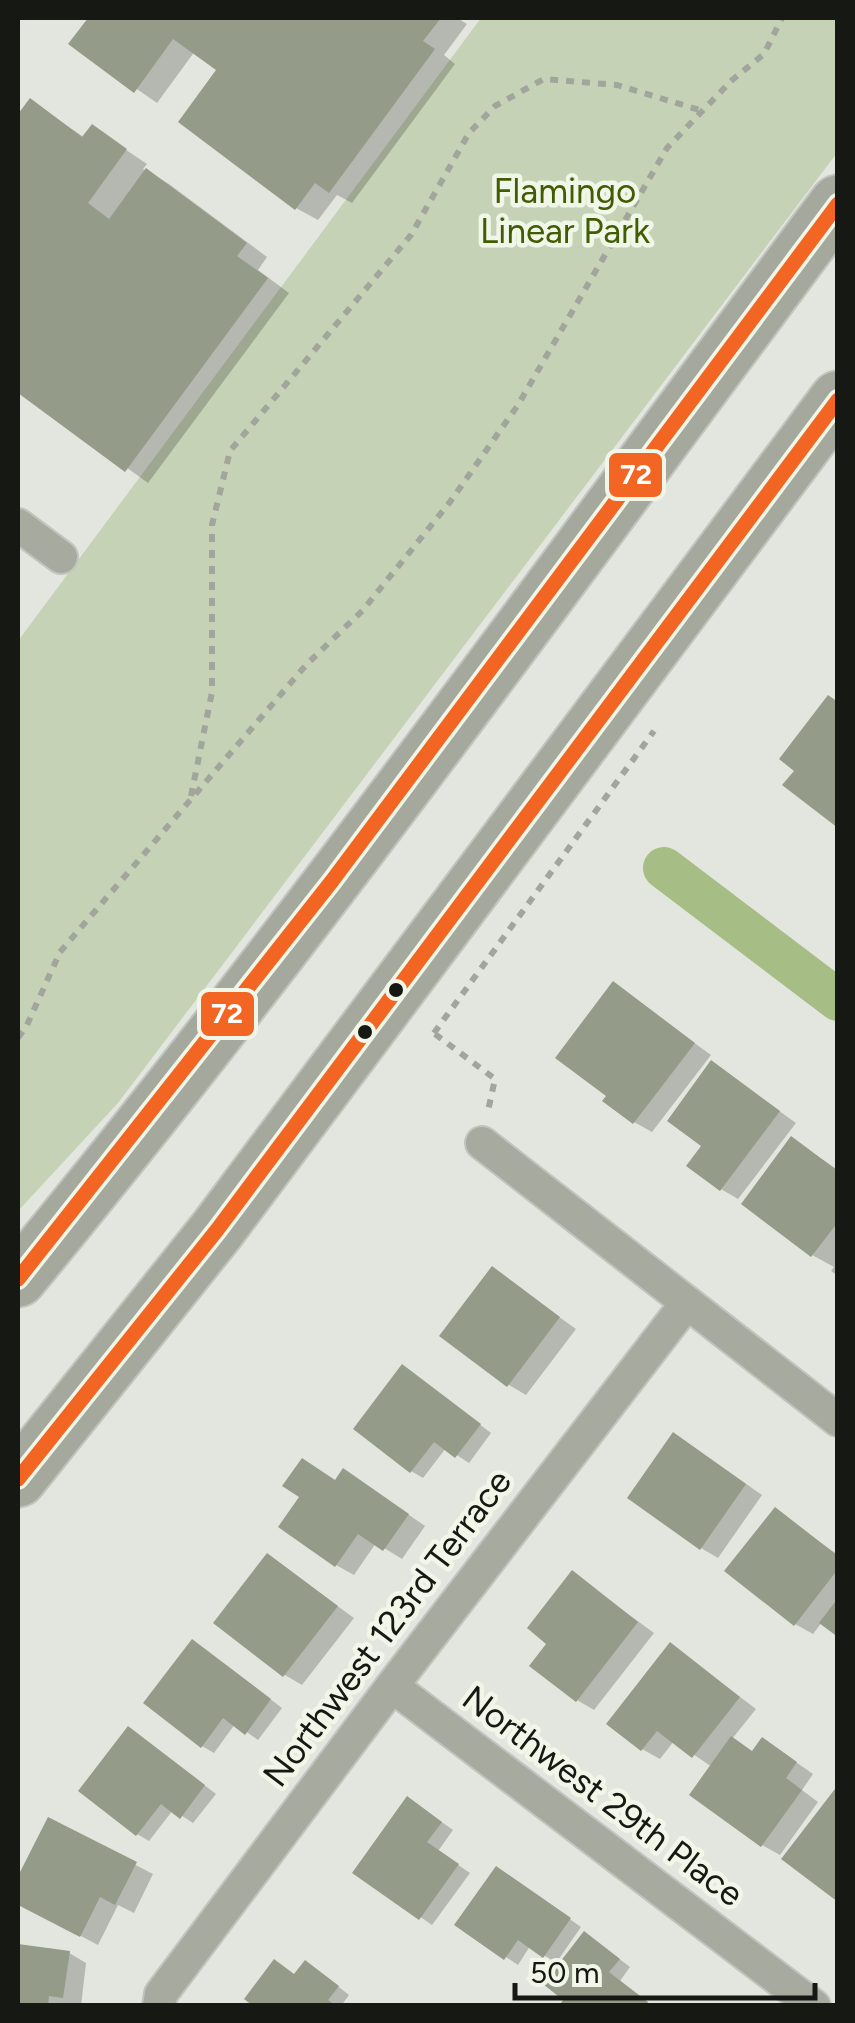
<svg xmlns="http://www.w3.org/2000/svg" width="855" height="2023" font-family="Figtree,sans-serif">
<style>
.green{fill:#c6d2b5}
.shadow{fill:#0003}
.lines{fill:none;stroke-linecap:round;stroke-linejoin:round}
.canal{stroke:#a6bd85;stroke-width:42}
.building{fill:#949b89}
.minor-casing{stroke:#c1c4be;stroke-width:36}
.trunk-casing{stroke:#c1c4be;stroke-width:59}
.path{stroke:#a1a59c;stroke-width:6;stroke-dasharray:8 8;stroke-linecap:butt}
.minor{stroke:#a6aa9f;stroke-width:32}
.trunk{stroke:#a4a89d;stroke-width:55}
.bus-1-casing{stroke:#f0f7e8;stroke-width:22}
.bus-1{stroke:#f26522;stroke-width:15}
.bus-dot{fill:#161813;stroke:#f0f7e8;stroke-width:4}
.labels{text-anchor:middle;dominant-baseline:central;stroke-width:9;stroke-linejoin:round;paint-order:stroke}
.park-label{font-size:35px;fill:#415c02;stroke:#f0f7e8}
.street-label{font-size:35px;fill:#161813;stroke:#f0f7e8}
.line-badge{stroke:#f0f7e8;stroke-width:4}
.badge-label{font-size:28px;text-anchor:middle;font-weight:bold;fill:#fff}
</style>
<rect width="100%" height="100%" fill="#e2e6de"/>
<path class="green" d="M481 18H837V153L118 1103 18 1211V641Z"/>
<path class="shadow" d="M91 18H457L467 24 444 55 455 64 352 203 337 195 318 220 296 208 220 70 195 51 157 103 72 44Z
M31 101 85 138 92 127 147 164 143 169 169 184 267 257 258 270 289 293 148 483 18 389V119Z
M614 985 711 1055 652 1132 634 1122Z
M712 1063 796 1123 738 1199 721 1189 704 1146Z
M792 1139 838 1170V1276L831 1271 834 1267 812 1255Z
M492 1269 576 1329 526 1395 509 1385Z
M414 1375 491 1433 469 1463 446 1448 423 1478 411 1471Z
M692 1446 762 1495 718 1558 701 1548Z
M337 1482H361L425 1526 402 1559 376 1543 354 1575 336 1565Z
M775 1510 838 1555V1634L822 1622 813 1634 795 1624Z
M268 1556 354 1618 302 1685 285 1675Z
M572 1573 654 1633 594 1710 577 1700 550 1644Z
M671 1645 756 1709 732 1739 754 1753 780 1751 813 1774 802 1790 818 1802 780 1855 762 1845 712 1767 674 1741 660 1759 642 1749Z
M204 1649 282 1708 258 1740 235 1724 214 1753 202 1746Z
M140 1736 216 1794 193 1823 173 1810 149 1841 137 1834Z
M419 1806 453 1830 438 1851 470 1873 432 1925 356 1872Z
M49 1820 153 1874 134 1913 118 1905 98 1945 18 1903V1882Z
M508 1876 581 1927 556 1963 530 1946 518 1965 458 1925Z
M596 1941 630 1967 620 1981 652 2006H562Z
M18 1946 69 1953 86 1963 81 2006H18Z
M317 1970 349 1995 341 2006H257L296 1976Z"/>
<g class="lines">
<path class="canal" d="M664 868 838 1000"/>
</g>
<path class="building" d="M88 18H441L423 41 435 49 329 193 315 183 295 210 178 122 216 70 173 39 134 93 68 44Z
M30 98 82 137 92 124 127 149 88 203 109 219 146 168 247 243 237 256 268 278 125 472 18 393V114Z
M828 695 838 702V828L782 785 794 771 779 759Z
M613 981 695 1043 633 1124 602 1101 606 1096 555 1058Z
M711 1060 780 1111 720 1191 686 1166 701 1146 667 1121Z
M791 1136 838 1171V1222L811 1257 741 1204Z
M492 1266 560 1317 507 1387 439 1336Z
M402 1364 481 1424 455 1458 434 1442 410 1473 353 1429Z
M673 1432 746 1484 700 1550 627 1498Z
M302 1458 335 1480 343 1468 409 1514 383 1551 358 1534 335 1567 278 1527 299 1497 282 1486Z
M775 1507 838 1556V1569L794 1626 724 1571Z
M267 1553 338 1606 283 1677 213 1623Z
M572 1570 638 1622 576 1702 529 1666 546 1644 527 1628Z
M838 1598V1637L819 1623Z
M192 1639 271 1699 245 1735 223 1718 201 1748 143 1703Z
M670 1642 740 1697 692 1758 657 1731 641 1751 606 1724Z
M128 1726 205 1785 180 1819 161 1804 136 1836 78 1791Z
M731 1736 752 1751 762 1737 797 1762 786 1778 802 1790 761 1847 689 1795Z
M838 1785V1902L781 1859Z
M407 1796 442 1822 427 1842 459 1864 419 1920 352 1873Z
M48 1817 137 1862 115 1905 100 1897 80 1937 18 1905V1876Z
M496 1866 571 1918 543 1958 518 1940 504 1960 454 1925Z
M584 1931 620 1959 609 1972 648 2002 645 2006H559L563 2000 543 1984Z
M18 1944 70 1951 63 1998 49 1996 48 2006H18Z
M274 1959 294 1974 305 1960 339 1986 328 2000 336 2006H253L244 1999Z"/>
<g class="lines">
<g class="minor-casing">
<path id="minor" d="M18 525 61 557
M482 1143 838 1420
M392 1686 814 2006
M159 2006 161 1994 392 1686 686 1304"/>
</g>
<g class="trunk-casing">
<path id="trunk" d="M18 1279C305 932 568 564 838 203
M18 1479 217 1230 838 399"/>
</g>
<path class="path" d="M191 796 212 692V525L230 451 411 235 469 133 495 106 544 79 617 85 703 111
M434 1033 654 731
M435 1034 495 1079 488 1111
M18 1038 27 1025 60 952 306 665 363 610 450 502 518 405 667 148 731 81 764 54 782 18"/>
<use href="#minor" class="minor"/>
<use href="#trunk" class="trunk"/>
<g class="bus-1-casing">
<path id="bus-1" d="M18 1279 332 881 838 204
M18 1479 217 1230 838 400"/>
</g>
<use href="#bus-1" class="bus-1"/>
</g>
<g class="bus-dot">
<circle cx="396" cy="990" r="9"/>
<circle cx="365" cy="1032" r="9"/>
</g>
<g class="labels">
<g class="park-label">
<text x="565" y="191">Flamingo<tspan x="565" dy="40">Linear Park</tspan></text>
</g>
<g class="street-label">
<text transform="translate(387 1628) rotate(-53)">Northwest 123rd Terrace</text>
<text transform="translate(603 1796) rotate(37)">Northwest 29th Place</text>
</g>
</g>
<g class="line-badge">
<rect x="607" y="451" width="57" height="48" rx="10" fill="#f26522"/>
<rect x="199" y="990" width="57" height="48" rx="10" fill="#f26522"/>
</g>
<g class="badge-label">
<text x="636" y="484">72</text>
<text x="227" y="1023">72</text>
</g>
<rect width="855" height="2023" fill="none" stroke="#161813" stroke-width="40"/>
<path d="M515 1983v15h300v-15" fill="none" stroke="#161813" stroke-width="5"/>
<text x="530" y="1983" font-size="30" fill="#161813" stroke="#f0f7e8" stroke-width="8" paint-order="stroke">50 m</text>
</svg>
